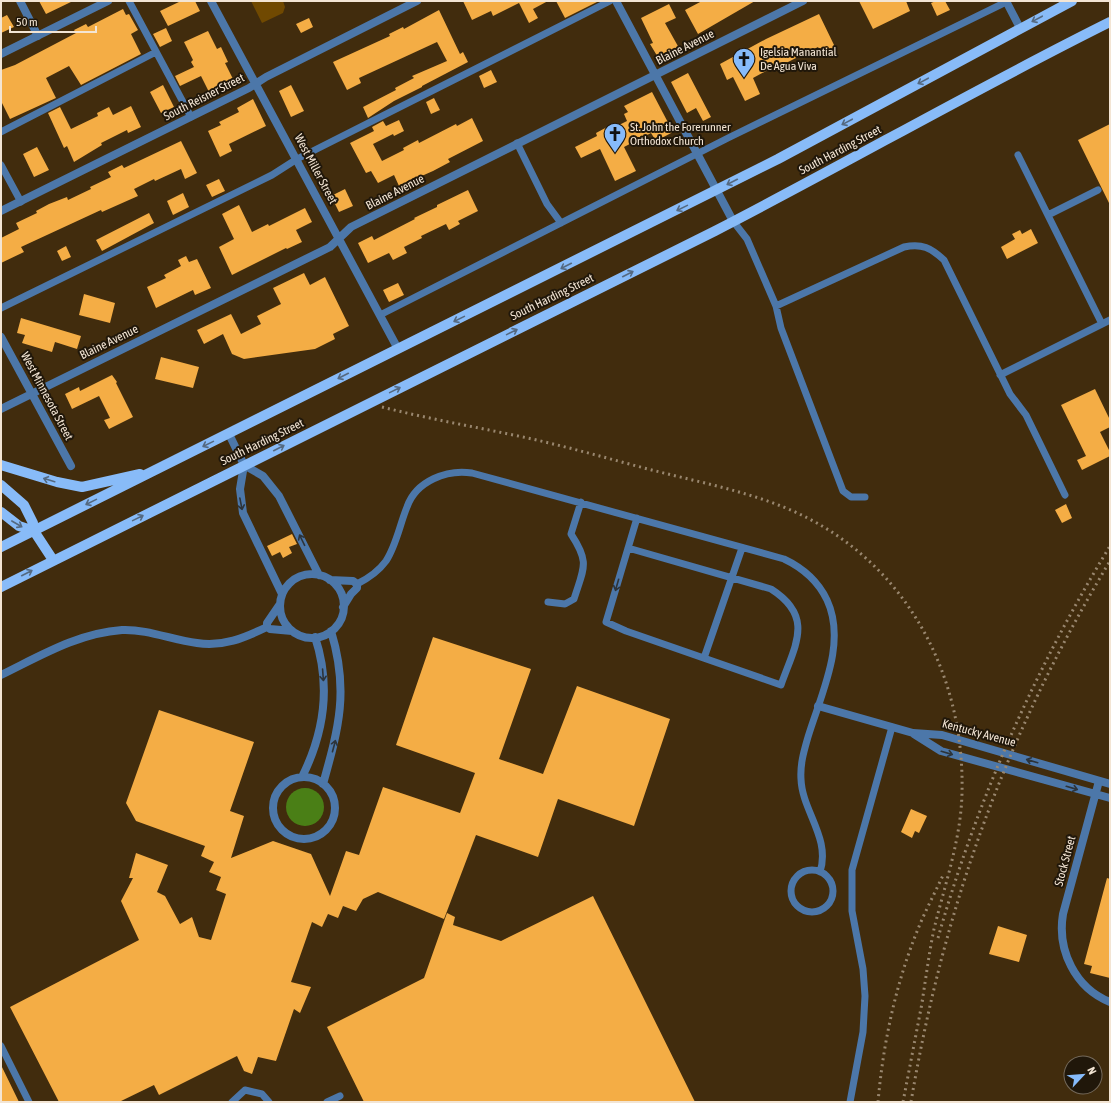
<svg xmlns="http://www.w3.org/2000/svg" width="1111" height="1103" font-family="'Asap Condensed',sans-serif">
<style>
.green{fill:#704901}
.water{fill:#4a7f16}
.building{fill:#f4ad45}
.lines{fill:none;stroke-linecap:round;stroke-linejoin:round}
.service{stroke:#4c77a9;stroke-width:7}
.minor{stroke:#4c77a9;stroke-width:8}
.primary{stroke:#88bbf8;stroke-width:10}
.rail{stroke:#99876f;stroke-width:3;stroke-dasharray:2 4;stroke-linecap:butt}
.oneway{stroke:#546981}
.oneway2{stroke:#2d343a}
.labels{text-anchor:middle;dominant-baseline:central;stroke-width:4;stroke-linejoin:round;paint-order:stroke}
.street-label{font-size:12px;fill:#f3e5d4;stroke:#20170a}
.poi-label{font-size:12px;fill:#f3e5d4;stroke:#20170a;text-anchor:start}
</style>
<rect width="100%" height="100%" fill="#412c0d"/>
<path class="green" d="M251 1H283L285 7 283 13 262 23Z"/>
<path class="water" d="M286 807a19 19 0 1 1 38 0a19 19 0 1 1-38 0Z"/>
<path class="building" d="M39 1H73L46 14Z
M181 1H195L200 11 168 26 160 11Z
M463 1H548L533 9 538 18 529 23 519 3 493 16 491 11 472 20Z
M556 1H599L565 18Z
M702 1H755L698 34 685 10Z
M859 1H906L910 11 873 29Z
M936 1H945L950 10 937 16 931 3Z
M669 4 676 18 665 23 679 48 659 59 650 44 653 43 641 18Z
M123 9 126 15 129 14 138 30 131 34 141 54 81 85 69 66 46 78 56 98 10 119 1 101V70L15 65 76 33 74 30 86 24 88 27Z
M439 10 460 54 463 52 468 62 422 86V87L394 101 368 118 363 107 396 90 395 88 414 78 412 76 447 61 437 42 359 78 361 83 347 90 333 62 390 36 389 34 403 27 404 29Z
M819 14 835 47 822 54 818 47 780 66 779 64 753 78 760 94 745 101 733 77 727 80 720 64 766 39Z
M7 15 14 27 1 33V18Z
M309 18 313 27 301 33 296 24Z
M166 28 172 41 160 47 153 34Z
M208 31 217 49 221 47 228 62 225 63 234 81 209 92 201 76 180 86 175 76 194 67 191 62 193 60 184 42Z
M491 70 497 82 484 88 479 76Z
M688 73 711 117 703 121 696 108 687 113 671 82Z
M163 85 174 107 161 113 150 92Z
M291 85 304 111 291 117 279 91Z
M652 92 673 132 656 141 651 133 624 147 636 171 615 181 600 149 581 158 575 147 597 136 596 133 609 126 611 129 627 121 624 114 628 112 624 106Z
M434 98 440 110 431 114 426 102Z
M253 99 266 126 229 144 232 151 220 157 208 131 221 125 219 122 239 112 237 108Z
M131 106 141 127 128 133 127 130 101 143 102 145 74 162 67 146 64 148 48 113 60 107 71 129 98 116 97 113 109 107 113 115Z
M472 118 483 141 448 159 450 162 433 171 399 186 394 175 378 183 371 171 366 173 350 143 374 131 372 127 383 121 386 126 399 120 404 131 394 136 393 134 373 144 382 161 404 150 403 148 418 140 419 143 456 124 457 126Z
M1110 124V205L1078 140Z
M181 141 197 173 185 179 181 169 155 181 154 179 134 189 138 196 102 212 101 210 21 247 24 252 1 263V238L19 229 16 223 37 213 36 211 49 204 67 197 68 200 91 189 90 187 111 177 108 172 122 165 124 168Z
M37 147 49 170 34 177 23 154Z
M219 179 225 191 212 197 206 185Z
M345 189 353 206 339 212 331 196Z
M468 190 478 211 458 221 460 224 449 230 446 224 421 236 422 238 404 247 407 253 393 260 389 253 368 263 358 243 372 236 374 240 415 219 414 218 437 207V205Z
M183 193 189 207 173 215 167 201Z
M239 205 252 232 268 224 269 226 305 208 312 222 296 230 302 242 287 249 286 248 232 275 219 247 234 239 222 214Z
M149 213 154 223 102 251 96 240Z
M1031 229 1038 243 1007 259 1001 247 1015 239 1012 234 1020 230 1022 234Z
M66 246 71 257 62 261 57 251Z
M186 256 189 262 197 259 211 288 195 295 193 290 156 308 147 287 166 278 164 275 181 266 178 260Z
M304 273 310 285 325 277 349 326 333 334 335 339 315 349 244 359 232 354 223 334 204 344 197 330 231 314 241 334 261 324 257 316 281 304 273 288Z
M398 283 404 295 389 302 383 290Z
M84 294 115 303 110 323 79 315Z
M21 318 81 336 77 349 55 342 52 352 22 343 25 335 17 333Z
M161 357 199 367 193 388 155 379Z
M112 375 117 382 116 383 133 417 109 429 104 420 110 418 99 396 72 409 65 394 79 387 80 391Z
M1095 389 1110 420V427L1100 432 1110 452V456L1082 470 1077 460 1086 456 1061 405Z
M1066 504 1072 518 1062 523 1055 510Z
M292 534 297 544 289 547 292 553 283 558 280 552 272 556 267 546Z
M433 637 531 669 499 759 543 774 577 686 670 719 634 826 558 799 538 857 476 835 444 919 378 892 363 899 356 911 343 906 338 918 328 914 322 927 312 922 291 982 311 987 300 1013 294 1009 276 1061 258 1057 252 1074 244 1071 237 1056 159 1095 154 1085 119 1102H59L10 1007 139 940 121 901 133 878H129L136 853 168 865 157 892 165 896 180 924 192 917 199 937 211 940 226 894 216 890 221 877 209 872 214 862 201 856 205 846 136 821 126 803 159 710 254 742 230 811 244 816 231 858 273 841 311 854 330 896 346 851 359 855 383 787 460 813 475 773 396 745Z
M911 809 927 816 919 833 915 831 912 838 901 832Z
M1107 878 1110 879V978L1090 973 1092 966 1084 964Z
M593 896 695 1102H364L327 1027 424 978 447 913 455 917 453 925 501 941Z
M998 926 1027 935 1019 962 989 954Z
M1 1065 19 1102H1Z"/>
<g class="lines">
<path class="service" d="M129 1 191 117
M1 132 156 52
M517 143 547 204 561 223
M1018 155 1102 324
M1 165 21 202
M1048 215 1098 190
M733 221 747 239 776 306 904 247C922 243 931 248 944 260L1010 394 1026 415 1065 495
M776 306 781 328 843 491 851 497H865
M1 308 272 175 297 159 610 1
M380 315 728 138 1006 2
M1000 375 1110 320
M628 548 771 589C815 617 795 645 781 685L626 631 606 622 637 518
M357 584C369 578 378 572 386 561 396 546 400 524 407 507 416 481 447 469 472 473L784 559C803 568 818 581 827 600 847 643 821 694 808 737 804 751 800 764 801 779 802 811 831 838 820 872
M548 602 565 604 574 599C584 567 590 563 571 534L581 502
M704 658 742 548
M791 891a21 21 0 1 1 42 0a21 21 0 1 1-42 0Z
M1 1046 29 1102
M232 1102 245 1090 262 1094 269 1102
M327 1102 340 1096
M850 1102 863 1032 865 996 863 969 852 911V870L892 727"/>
<path class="minor" d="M20 1 38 36
M211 1 398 349
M616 1 733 221
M1006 1 1020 28
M1 54 108 1
M1 211 249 88 266 77 417 1
M1 337 71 466
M1 409 330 247 351 227 803 1
M229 434 244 465 263 476 279 496 319 575
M244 465 240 489 243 513 282 594
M280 606a32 32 0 1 1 64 0a32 32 0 1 1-64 0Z
M330 580 353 581 357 584V588L351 594 343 607
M267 627V623L280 604
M1 675C40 656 78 633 122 630 148 629 172 640 197 643 223 647 244 638 267 627L270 629 292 631
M818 706 913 733 942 735 1110 784
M914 734 941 751 1110 798
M302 777C324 733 331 685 315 637
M273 808a31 31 0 1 1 62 0a31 31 0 1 1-62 0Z
M1099 781 1063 914C1057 950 1075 988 1110 1002
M323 784C339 727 349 690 331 631"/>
<path class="primary" d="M1 465 57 482 82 487 140 474
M1 485 24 505 33 523 34 531 53 560
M1 512 19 526 34 531
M1 547 778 159 1072 1
M1 587 715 231C847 163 977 88 1110 22"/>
<path class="rail" d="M382 407C429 419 476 427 523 437 565 446 606 458 648 469 694 481 742 490 786 508 902 556 965 670 962 793 961 839 945 884 934 929 929 953 926 978 922 1002
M938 938C977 800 1035 669 1110 546
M878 1102C883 1045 895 987 916 934 924 913 935 893 944 873
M903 1102 923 998
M911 1102C944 906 1007 732 1110 561"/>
</g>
<defs><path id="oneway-shaft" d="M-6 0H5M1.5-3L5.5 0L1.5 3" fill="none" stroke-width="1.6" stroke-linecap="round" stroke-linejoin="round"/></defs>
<g class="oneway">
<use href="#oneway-shaft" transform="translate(1037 19) rotate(152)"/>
<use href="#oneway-shaft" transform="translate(923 81) rotate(152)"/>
<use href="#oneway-shaft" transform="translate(847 122) rotate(152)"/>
<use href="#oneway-shaft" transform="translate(732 182) rotate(153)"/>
<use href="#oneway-shaft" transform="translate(682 208) rotate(154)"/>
<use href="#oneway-shaft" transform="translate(566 266) rotate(153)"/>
<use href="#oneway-shaft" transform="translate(628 274) rotate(-27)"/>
<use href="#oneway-shaft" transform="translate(459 319) rotate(154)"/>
<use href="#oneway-shaft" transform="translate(512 332) rotate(-26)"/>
<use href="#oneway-shaft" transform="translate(343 376) rotate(153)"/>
<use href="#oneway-shaft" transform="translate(395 390) rotate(-26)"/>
<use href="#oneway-shaft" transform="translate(208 444) rotate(154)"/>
<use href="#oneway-shaft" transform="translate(279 448) rotate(-27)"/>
<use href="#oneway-shaft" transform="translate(49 480) rotate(-163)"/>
<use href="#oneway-shaft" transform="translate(91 502) rotate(154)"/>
<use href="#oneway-shaft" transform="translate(138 518) rotate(-26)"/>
<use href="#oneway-shaft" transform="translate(17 524) rotate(30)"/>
<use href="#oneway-shaft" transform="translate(27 573) rotate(-27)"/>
</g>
<g class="oneway2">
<use href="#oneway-shaft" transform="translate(241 504) rotate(79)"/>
<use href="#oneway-shaft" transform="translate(302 540) rotate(-116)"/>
<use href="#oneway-shaft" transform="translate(617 585) rotate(106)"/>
<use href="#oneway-shaft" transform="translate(323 675) rotate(86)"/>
<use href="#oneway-shaft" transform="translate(334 746) rotate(-75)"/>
<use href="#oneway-shaft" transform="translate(947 753) rotate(16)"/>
<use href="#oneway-shaft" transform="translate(1032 761) rotate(-164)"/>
<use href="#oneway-shaft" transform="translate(1072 788) rotate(16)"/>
</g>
<defs>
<g id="church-pin" transform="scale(1.15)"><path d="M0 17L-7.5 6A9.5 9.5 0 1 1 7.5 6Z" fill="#86bbfb" stroke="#20170a"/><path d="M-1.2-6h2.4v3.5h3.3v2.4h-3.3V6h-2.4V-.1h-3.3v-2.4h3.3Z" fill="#111"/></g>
</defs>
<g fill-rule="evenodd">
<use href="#church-pin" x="744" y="59"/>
<use href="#church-pin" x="615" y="134"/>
</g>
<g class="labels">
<g class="street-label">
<text transform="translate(685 47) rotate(-27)">Blaine Avenue</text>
<text transform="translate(204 97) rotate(-27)">South Reisner Street</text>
<text transform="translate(840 150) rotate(-28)">South Harding Street</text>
<text transform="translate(316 169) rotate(62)">West Miller Street</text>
<text transform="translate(395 192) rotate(-27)">Blaine Avenue</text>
<text transform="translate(552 297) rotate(-26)">South Harding Street</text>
<text transform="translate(109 342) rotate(-26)">Blaine Avenue</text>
<text transform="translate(47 396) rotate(62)">West Minnesota Street</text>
<text transform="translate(262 442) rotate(-26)">South Harding Street</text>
<text transform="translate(979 733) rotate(15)">Kentucky Avenue</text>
<text transform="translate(1065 861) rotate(-75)">Stock Street</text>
</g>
<g class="poi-label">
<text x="760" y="52">Igelsia Manantial<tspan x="760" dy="14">De Agua Viva</tspan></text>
<text x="630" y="127">St. John the Forerunner<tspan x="630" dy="14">Orthodox Church</tspan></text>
</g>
</g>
<rect width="1111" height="1103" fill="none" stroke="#f3e5d4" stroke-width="4"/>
<g transform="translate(1083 1075) rotate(64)"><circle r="19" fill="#20170a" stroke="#74695b"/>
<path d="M0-3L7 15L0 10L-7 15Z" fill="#86bbfb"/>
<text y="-6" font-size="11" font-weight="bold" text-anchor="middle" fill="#f3e5d4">N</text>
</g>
<path d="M10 26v6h86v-6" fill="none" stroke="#f3e5d4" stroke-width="2"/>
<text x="16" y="26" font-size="12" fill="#f3e5d4" stroke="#20170a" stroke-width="3" paint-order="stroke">50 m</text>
</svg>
